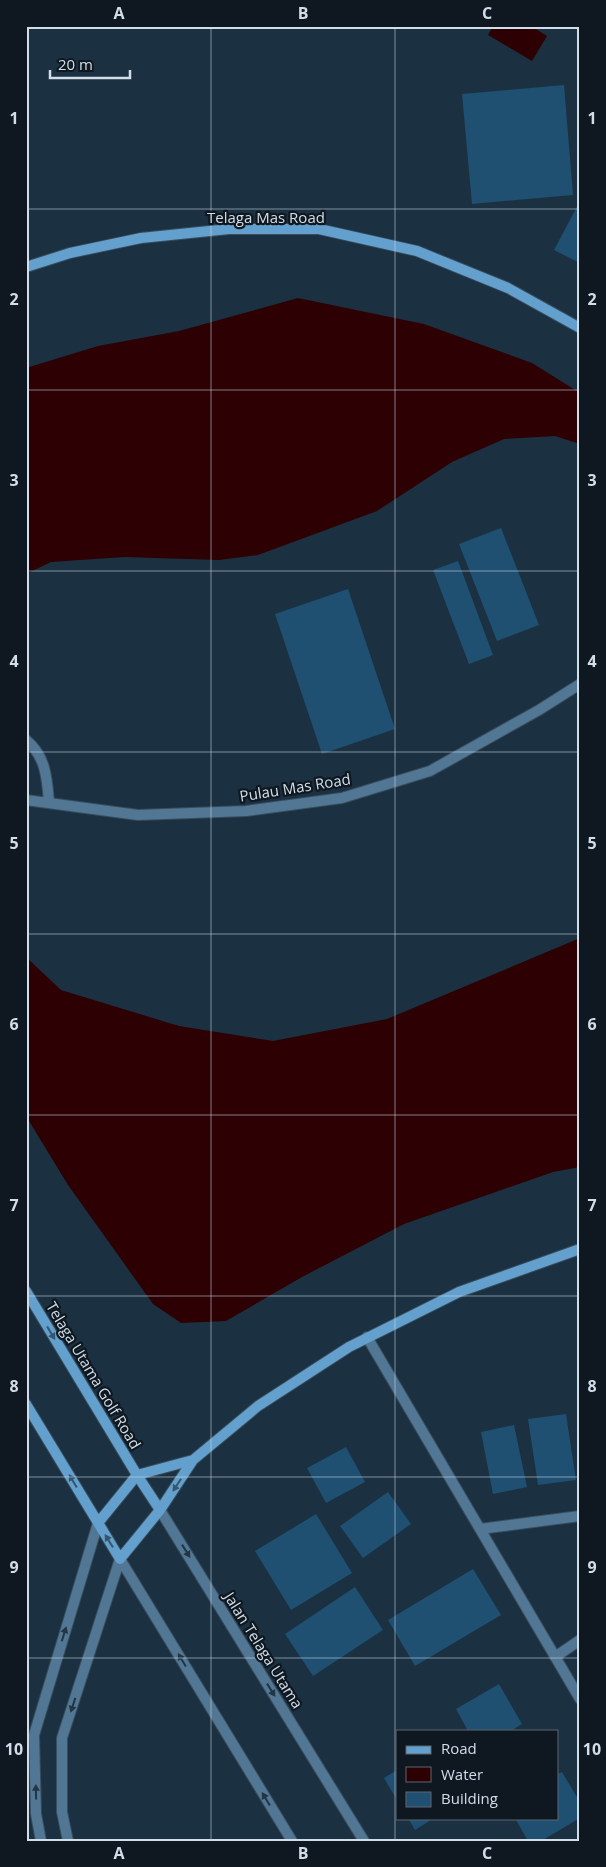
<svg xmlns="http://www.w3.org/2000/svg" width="606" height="1867" font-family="'Open Sans',sans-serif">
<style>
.water{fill:#2d0003}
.building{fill:#1f4f71}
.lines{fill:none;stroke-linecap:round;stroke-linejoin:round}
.service-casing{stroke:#384d5d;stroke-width:12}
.minor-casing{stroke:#384d5d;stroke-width:12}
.secondary-casing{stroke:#384d5d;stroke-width:12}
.service{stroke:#527794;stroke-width:10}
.minor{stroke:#527794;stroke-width:10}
.secondary{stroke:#63a0cd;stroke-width:10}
.oneway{fill:#35556e}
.oneway2{fill:#233443}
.grid{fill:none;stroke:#d1dee9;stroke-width:1;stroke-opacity:0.55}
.labels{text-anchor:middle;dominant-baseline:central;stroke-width:4.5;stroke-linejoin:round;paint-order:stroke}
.street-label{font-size:15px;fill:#d1dee9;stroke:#0f1820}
.neatline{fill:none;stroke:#d1dee9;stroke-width:2}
.grid-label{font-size:16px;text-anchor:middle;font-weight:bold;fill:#d1dee9}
</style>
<rect width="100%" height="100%" fill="#1b3142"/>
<path class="water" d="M493 26H531L547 36 532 61 488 35Z
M298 298 424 324 532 363 580 393V444L555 436 504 439 452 462 377 511 258 555 219 560 124 557 51 562 26 574V368L98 346 179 331Z
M580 938V1167L553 1172 404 1224 302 1277 226 1321 181 1323 153 1304 68 1185 26 1116V957L61 990 179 1026 273 1041 387 1019Z"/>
<path class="building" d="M564 85 573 195 472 204 462 94Z
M580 201V263L554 250Z
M501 528 539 625 497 641 459 544Z
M458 561 493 655 469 664 433 570Z
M348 589 395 729 322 754 275 614Z
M566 1414 576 1480 538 1485 528 1419Z
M514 1425 527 1487 493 1494 481 1432Z
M346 1447 365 1482 326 1503 307 1468Z
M388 1492 411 1524 363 1558 340 1526Z
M316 1514 352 1573 291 1610 255 1551Z
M473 1569 501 1615 415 1666 388 1620Z
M355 1587 383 1630 313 1676 285 1634Z
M499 1684 522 1724 511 1731H468L456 1709Z
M397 1770V1800L384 1778Z
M562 1772 580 1802V1818L541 1841H528L515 1818H557V1774Z
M408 1818H434L415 1830Z"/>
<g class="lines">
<g class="service-casing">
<path id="service" d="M26 740C46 756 47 779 49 802
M26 800 138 815 246 811 342 798 430 771 539 710 580 684"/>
</g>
<g class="minor-casing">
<path id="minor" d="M367 1337 580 1699
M160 1510 364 1841
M480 1529 580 1516
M120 1559 292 1841
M555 1657 580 1640
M41 1841 36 1814 34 1735 98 1523
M68 1841 62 1812V1738L120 1559"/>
</g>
<g class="secondary-casing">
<path id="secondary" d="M26 267 70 253 141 238 229 229H319L417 251 508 288 580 328
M26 1291 137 1475 160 1510
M26 1404 120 1559 160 1510 193 1460 258 1406 349 1347 459 1292 580 1249
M98 1523 137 1475 193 1460"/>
</g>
<use href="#service" class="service"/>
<use href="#minor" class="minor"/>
<use href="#secondary" class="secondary"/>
</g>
<defs><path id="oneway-solid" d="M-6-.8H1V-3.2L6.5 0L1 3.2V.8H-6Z" transform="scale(1.25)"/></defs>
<g class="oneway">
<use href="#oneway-solid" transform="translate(51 1333) rotate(59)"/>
<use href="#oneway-solid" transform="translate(73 1481) rotate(-121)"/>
<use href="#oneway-solid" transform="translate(177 1485) rotate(123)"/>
<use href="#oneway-solid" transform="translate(109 1541) rotate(-122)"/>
</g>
<g class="oneway2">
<use href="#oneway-solid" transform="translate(186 1551) rotate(58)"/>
<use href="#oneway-solid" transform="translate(64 1634) rotate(-73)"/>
<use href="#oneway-solid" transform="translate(182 1660) rotate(-121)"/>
<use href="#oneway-solid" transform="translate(271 1690) rotate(58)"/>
<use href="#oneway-solid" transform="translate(73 1705) rotate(108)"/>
<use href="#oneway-solid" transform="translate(36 1792) rotate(-91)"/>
<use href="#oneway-solid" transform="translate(266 1799) rotate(-121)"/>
</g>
<path class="grid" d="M211 26V1841M395 26V1841M26 209H580M26 390H580M26 571H580M26 752H580M26 934H580M26 1115H580M26 1296H580M26 1477H580M26 1658H580"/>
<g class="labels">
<g class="street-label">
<text x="266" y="217">Telaga Mas Road</text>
<text transform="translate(295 787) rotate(-9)">Pulau Mas Road</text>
<text transform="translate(94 1375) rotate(59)">Telaga Utama Golf Road</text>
<text transform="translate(264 1650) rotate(58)">Jalan Telaga Utama</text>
</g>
</g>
<rect width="606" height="1867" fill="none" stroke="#0f1820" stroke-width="55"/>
<rect x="396" y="1730" width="162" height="90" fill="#0f1820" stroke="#5d6770"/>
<rect x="406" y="1746" width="25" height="8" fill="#63a0cd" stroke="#5d6770"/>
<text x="441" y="1754" font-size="15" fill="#d1dee9">Road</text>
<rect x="406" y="1767" width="25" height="15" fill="#2d0003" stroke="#5d6770"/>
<text x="441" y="1780" font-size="15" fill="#d1dee9">Water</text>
<rect x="406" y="1792" width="25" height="15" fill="#1f4f71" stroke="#5d6770"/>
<text x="441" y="1804" font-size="15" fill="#d1dee9">Building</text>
<path d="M50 70v8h80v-8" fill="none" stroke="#d1dee9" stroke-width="2.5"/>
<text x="58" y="70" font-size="15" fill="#d1dee9" stroke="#0f1820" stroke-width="4" paint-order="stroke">20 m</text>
<rect x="28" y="28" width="550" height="1812" class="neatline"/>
<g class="grid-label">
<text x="119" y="19">A</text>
<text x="303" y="19">B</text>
<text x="487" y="19">C</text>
<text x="14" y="124">1</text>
<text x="592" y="124">1</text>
<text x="14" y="305">2</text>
<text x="592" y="305">2</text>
<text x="14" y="486">3</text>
<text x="592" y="486">3</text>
<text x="14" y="667">4</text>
<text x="592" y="667">4</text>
<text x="14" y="849">5</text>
<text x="592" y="849">5</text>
<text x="14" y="1030">6</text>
<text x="592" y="1030">6</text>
<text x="14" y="1211">7</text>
<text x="592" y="1211">7</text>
<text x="14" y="1392">8</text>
<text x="592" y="1392">8</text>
<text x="14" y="1573">9</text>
<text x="592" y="1573">9</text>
<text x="14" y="1755">10</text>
<text x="592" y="1755">10</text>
<text x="119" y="1859">A</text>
<text x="303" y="1859">B</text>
<text x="487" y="1859">C</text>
</g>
</svg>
